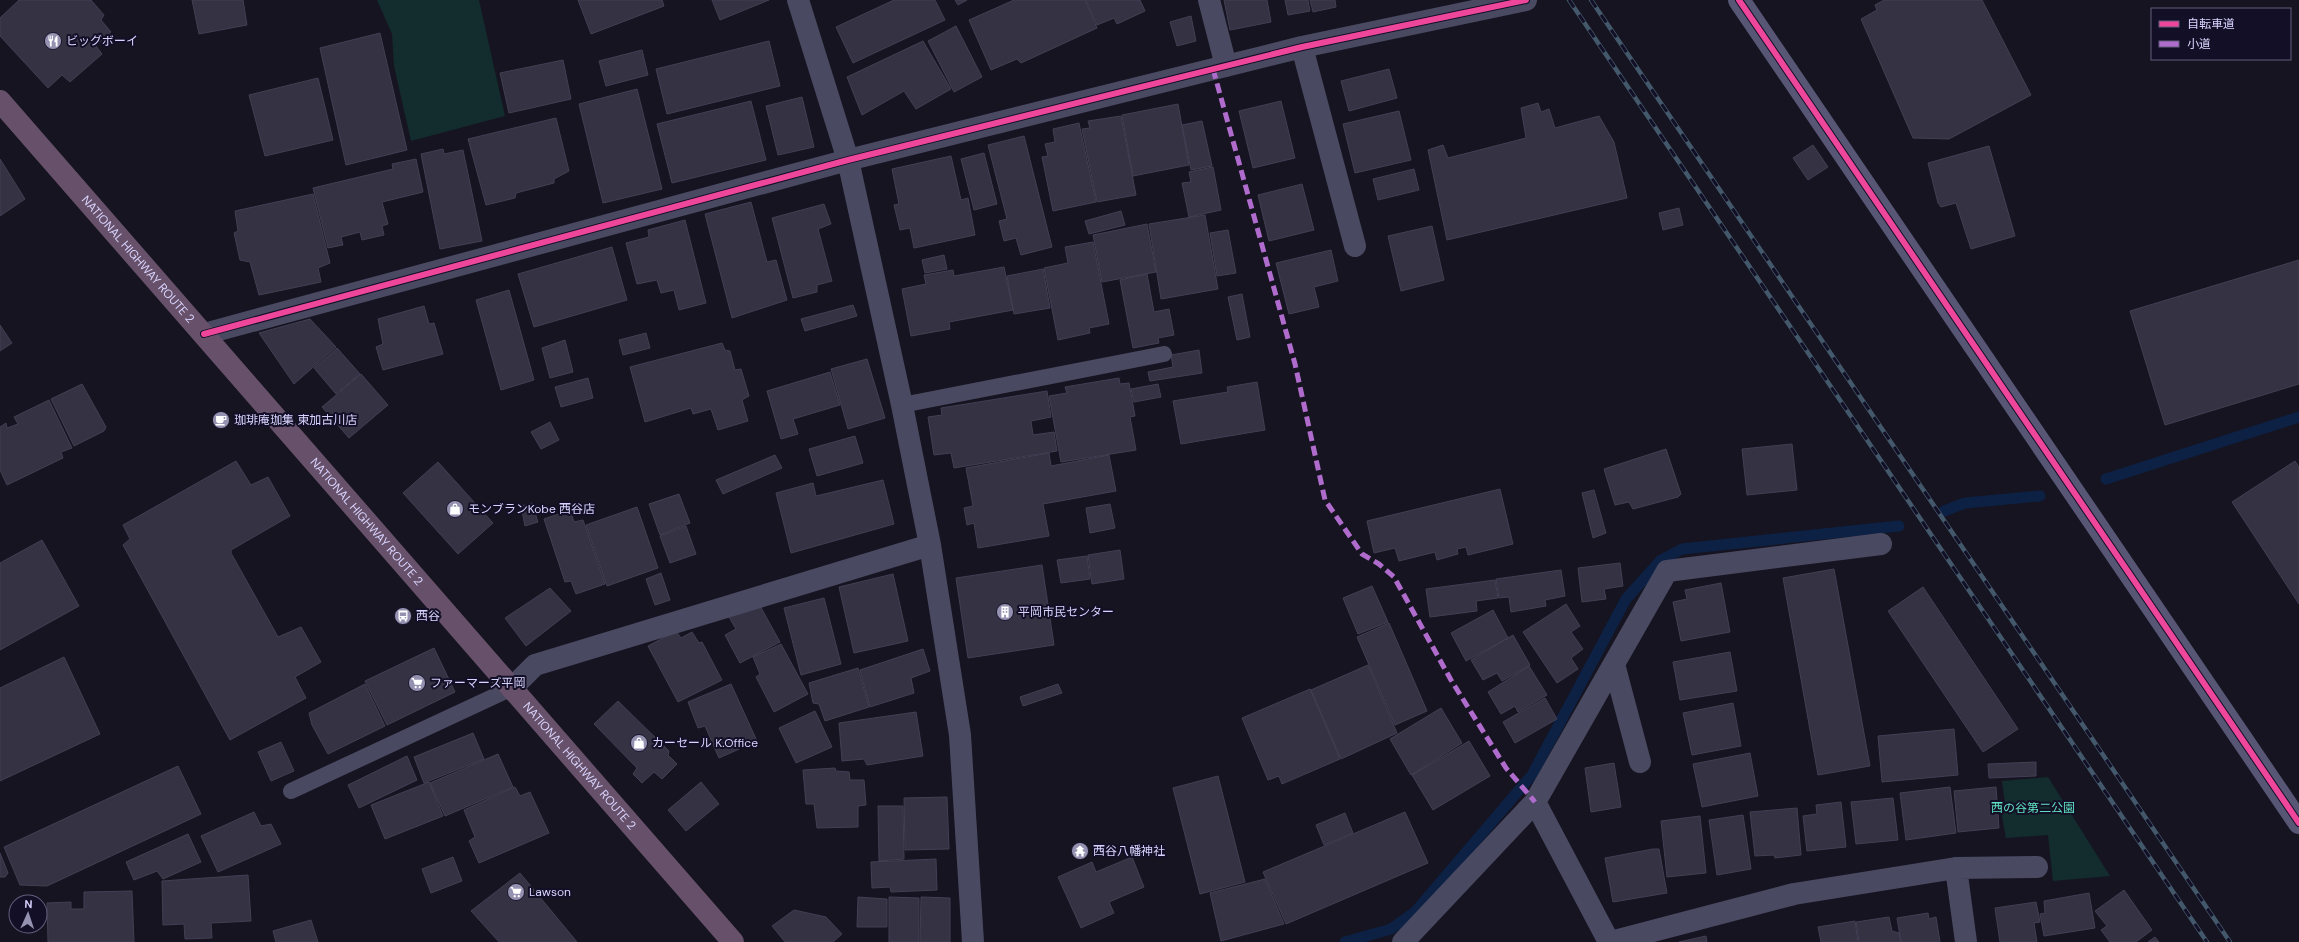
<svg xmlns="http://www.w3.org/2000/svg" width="2299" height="942" font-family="'DM Sans','Noto Sans JP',sans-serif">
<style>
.green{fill:#132c2d}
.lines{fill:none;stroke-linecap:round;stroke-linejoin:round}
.stream{stroke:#0d2144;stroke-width:11}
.building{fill:#343243;stroke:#433f54}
.lane{stroke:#4a4962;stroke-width:16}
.street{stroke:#4a4962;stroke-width:22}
.secondary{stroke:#575674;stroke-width:22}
.highway{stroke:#67516a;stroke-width:22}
.rail-casing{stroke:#43596b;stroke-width:4.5}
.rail{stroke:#130f26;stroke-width:3;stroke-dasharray:9;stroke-linecap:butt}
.quiet{stroke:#b06ccc;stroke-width:5;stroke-dasharray:10 5;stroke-linecap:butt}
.cycleway-casing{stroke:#130f26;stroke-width:8}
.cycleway{stroke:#ed469a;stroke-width:6}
.labels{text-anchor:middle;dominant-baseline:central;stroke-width:4;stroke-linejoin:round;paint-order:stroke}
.poi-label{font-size:12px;fill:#d9d4ff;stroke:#130f26;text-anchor:start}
.street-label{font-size:12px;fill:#d9d4ff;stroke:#130f26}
.park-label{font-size:12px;fill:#5fe0c0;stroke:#130f26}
</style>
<rect width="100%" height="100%" fill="#161421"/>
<path class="green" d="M377 0H479L505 116 411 141 394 66 392 34Z
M2048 777 2110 876 2053 881 2048 835 2006 838 2000 805 2005 804 2002 781Z"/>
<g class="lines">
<path class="stream" d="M2106 479 2299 417
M1944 511 1965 503 2040 496
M1345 942 1391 929 1415 912 1532 775 1626 599 1661 560 1682 549 1899 526"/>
</g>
<path class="building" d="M19 0H91L104 15 101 20 111 32 96 46 102 54 70 82 62 75 48 88 0 36V18Z
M192 0H243L247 25 199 34Z
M578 0H662L664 6 591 34Z
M712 0H769L720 20Z
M894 0H935L945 20 853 63 836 27Z
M955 0H967L958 5Z
M1014 0H1085L1097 28 1021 63 1017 59 991 70 969 20Z
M1086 0H1140L1145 11 1117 24 1114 18 1097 25Z
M1224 0H1267L1271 22 1230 30Z
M1285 0H1308L1310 11 1288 15Z
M1310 0H1335L1336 7 1313 12Z
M1884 0H1982L2031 95 1949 139 1913 138 1861 19 1877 10 1875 5Z
M1191 16 1196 41 1177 46 1170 22Z
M956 26 982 77 954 92 928 41Z
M380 33 407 150 346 165 320 48Z
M769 41 780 86 667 114 656 69Z
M923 41 951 89 916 109 904 91 862 115 847 77Z
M642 50 648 75 606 86 599 61Z
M563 60 571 99 509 113 500 73Z
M1389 69 1397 98 1349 111 1341 81Z
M318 78 333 140 265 156 249 95Z
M637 89 662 189 603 203 579 104Z
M802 97 814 147 778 155 766 106Z
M751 101 766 160 672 183 657 124Z
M1281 101 1295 158 1253 168 1239 111Z
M1538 103 1541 112 1549 109 1555 128 1599 116 1614 142 1627 198 1447 240 1428 150 1443 145 1448 158 1526 138 1521 108Z
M1178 104 1189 165 1133 176 1122 115Z
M1399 111 1411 160 1355 173 1343 124Z
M1121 116 1136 195 1097 202 1082 129 1090 128 1088 121Z
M556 118 569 171 554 179V183L516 193 515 198 486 205 468 139Z
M1202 121 1212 166 1191 170 1182 125Z
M1079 123 1096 202 1053 211 1042 157 1048 156 1045 144 1055 142 1053 129Z
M1024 136 1052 247 1021 255 1016 238 1004 241 999 221 1007 219 988 145Z
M1813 145 1828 167 1808 180 1793 158Z
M1989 146 2015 236 1971 249 1956 203 1941 207 1938 203 1928 163Z
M443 149 444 154 463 150 482 241 440 249 421 154Z
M984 153 997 204 974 210 961 159Z
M951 156 961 200 968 198 975 235 914 248 910 228 900 230 894 205 899 204 892 169Z
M0 159 25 199 0 216Z
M416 159 423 192 382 202 388 224 382 226 384 235 362 240 360 232 341 237 343 245 328 248 313 188 393 169 392 164Z
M1213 167 1221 210 1189 217 1182 183 1191 182 1189 172Z
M1414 169 1419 190 1378 200 1373 179Z
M1302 184 1314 230 1269 241 1258 195Z
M313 194 330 263 318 268 321 282 259 295 250 262 240 260 234 233 238 231 235 211Z
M751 202 767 262 776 260 787 300 732 318 705 214Z
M824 204 831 224 818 229 832 281 817 285V292L793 298 772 218Z
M1679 208 1683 225 1663 230 1659 213Z
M1121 211 1125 225 1089 234 1085 221Z
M1205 215 1218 289 1161 299 1149 224Z
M685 220 706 303 679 310 674 290 661 293 657 280 637 284 626 243 649 237 648 230Z
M1147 224 1156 272 1102 282 1093 235Z
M1432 226 1444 280 1401 291 1388 236Z
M1228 230 1236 273 1217 276 1210 233Z
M1093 242 1109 324 1089 328 1090 333 1058 340 1044 268 1068 263 1065 247Z
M612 247 627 300 534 327 518 274Z
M1331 250 1338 281 1314 287 1319 307 1289 314 1276 263Z
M944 255 947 269 925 273 922 260Z
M2299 260V384L2165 425 2130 311Z
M1004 267 1013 310 949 322 950 329 911 336 902 289 926 284 924 275 953 270 954 276Z
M1043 269 1050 308 1014 314 1007 276Z
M1147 274 1154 312 1169 309 1174 335 1158 338 1159 343 1133 348 1120 280Z
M509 290 534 380 501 390 476 300Z
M1242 294 1250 337 1237 340 1228 297Z
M853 305 857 316 805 331 801 319Z
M424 306 429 324 434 323 443 354 383 370 376 347 383 344 378 319Z
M310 319 336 347 294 384 259 333Z
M0 325 12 343 0 351Z
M646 333 650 348 623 355 619 340Z
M565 340 573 372 550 378 542 348Z
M722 343 725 350 730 351 735 370 741 369 749 396 742 400 748 421 718 430 711 409 693 414 691 408 645 422 630 367Z
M337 348 360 374 336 394 314 368Z
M1199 350 1202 373 1150 381 1148 372 1173 367 1171 355Z
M867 359 885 418 848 429 831 369Z
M830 372 840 405 793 419 798 434 781 439 767 391Z
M361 374 388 405 349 438 322 407Z
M588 378 593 398 561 407 555 387Z
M1119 378 1120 384 1129 383 1135 416 1130 417 1136 450 1061 462 1049 396 1067 393 1065 387Z
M1257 382 1265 430 1181 444 1173 401 1228 392 1227 387Z
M82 384 106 427 104 431 74 446 51 399Z
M1158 384 1161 397 1134 402 1131 389Z
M1047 391 1051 417 1031 421 1033 435 1054 432 1057 451 954 468 951 453 934 455 928 417 942 415 941 408Z
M49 400 72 448 61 452 63 458 7 485 0 470V427L6 423 7 428 18 424 14 417Z
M550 422 559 440 541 449 531 432Z
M855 436 863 463 817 476 809 449Z
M1792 444 1797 490 1747 495 1742 449Z
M1666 449 1681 494 1678 497 1633 509 1629 502 1615 505 1604 469Z
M1049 453 1051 466 1109 455 1116 491 1043 504 1049 536 978 548 974 523 967 525 964 508 973 506 966 468Z
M775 455 782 468 723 494 716 480Z
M236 461 251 485 268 477 290 516 231 550V553L278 637 301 627 321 662 295 677 306 698 230 740 123 545 130 539 123 525Z
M2295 461 2299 467V604L2232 502Z
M438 462 493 523 458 554 403 493Z
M883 480 894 524 791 553 776 493 813 483 816 496Z
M1500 489 1513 544 1468 555 1466 547 1457 549 1458 554 1437 560 1435 552 1399 561 1395 548 1374 553 1367 521Z
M1594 490 1606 533 1593 538 1582 493Z
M679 494 690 523 660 535 649 504Z
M532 503 538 522 525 526 521 506Z
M1110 504 1115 528 1090 533 1086 508Z
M637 507 658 568 607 586 586 525Z
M570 510 574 522 583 520 605 584 576 594 571 581 565 582 544 519Z
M686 526 696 554 670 563 660 536Z
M42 540 79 606 0 650V563Z
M1120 550 1124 579 1092 584 1088 555Z
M1087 556 1090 579 1061 583 1057 560Z
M1620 563 1623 586 1604 589 1606 599 1582 602 1578 568Z
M1042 565 1054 645 968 658 956 578Z
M1834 569 1870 766 1818 775 1783 578Z
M1561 570 1565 596 1545 600 1546 606 1511 612 1509 597 1499 598 1496 579Z
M661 573 670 600 655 605 646 579Z
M893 574 908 641 854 653 839 587Z
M1495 580 1498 598 1476 601 1477 611 1430 617 1426 589Z
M1721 583 1730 632 1681 641 1673 602 1687 599 1685 590Z
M1372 586 1388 622 1358 634 1343 598Z
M1923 587 2018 729 1983 752 1888 611Z
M550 588 571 611 526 646 505 618Z
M824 598 841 664 801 675 784 608Z
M759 604 780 642 740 663 725 635 736 629 729 617Z
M1566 604 1580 626 1571 632 1583 649 1571 658 1578 669 1557 683 1523 632Z
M1493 610 1508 638 1466 661 1451 633Z
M1389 623 1427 711 1395 725 1357 637Z
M676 631 681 638 692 632 699 643 702 642 722 680 678 702 648 646Z
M1513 635 1530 665 1502 681 1497 673 1483 680 1471 660Z
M781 644 808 694 774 712 756 677 760 674 753 657Z
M434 648 455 692 387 725 365 681Z
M923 649 930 671 911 678 914 693 870 707 860 670Z
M1730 652 1737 691 1680 700 1673 662Z
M64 657 100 734 0 781V688Z
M1368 665 1397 733 1341 759 1311 690Z
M1529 666 1547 695 1518 712 1515 706 1501 714 1488 692Z
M858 668 869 707 825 721 819 704 813 703 809 683Z
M365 684 385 726 328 754 312 725 309 713Z
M731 684 757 741 719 758 705 726 698 728 688 702Z
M1058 684 1062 693 1023 706 1020 697Z
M1310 689 1340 759 1282 784 1279 776 1268 780 1242 718Z
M1545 698 1557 719 1515 743 1503 722Z
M618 701 669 751 668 755 677 764 662 779 654 772 642 783 633 774 637 768 594 724Z
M1733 703 1741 746 1692 755 1683 713Z
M1441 708 1462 743 1411 775 1390 739Z
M815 711 832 747 796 763 779 728Z
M916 712 923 756 867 765 864 759 842 761 839 723Z
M1954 729 1958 775 1882 782 1878 736Z
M473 733 484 759 424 783 414 757Z
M1469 741 1490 776 1433 810 1412 775Z
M281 742 294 771 271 781 258 752Z
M1750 753 1758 796 1702 807 1693 764Z
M498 754 513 787 445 816 430 783Z
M407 756 417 780 359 808 348 785Z
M2036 762V776L1989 778 1988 764Z
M1614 763 1621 807 1591 812 1585 768Z
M178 766 201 814 47 886 20 885 4 847Z
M835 768 836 771 849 772 850 780H864L866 805 858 806V827L817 828 814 804H806L803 770Z
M1218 776 1245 882 1200 894 1173 788Z
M429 782 443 816 385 839 371 805Z
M701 782 719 804 686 831 668 810Z
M515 787 520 796 530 792 549 833 479 863 469 841 475 837 464 810Z
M1950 787 1956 833 1906 840 1900 793Z
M1996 787 1999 828 1958 832 1954 791Z
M947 797 949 849 905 850 904 798Z
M1893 798 1898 840 1856 844 1851 802Z
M1841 802 1846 847 1807 851 1803 816 1817 814 1816 805Z
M878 806H903L904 859 879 861Z
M1797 808 1801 855 1775 858 1774 855 1755 856 1750 812Z
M254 812 261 826 271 824 281 844 218 872 201 836Z
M1405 812 1428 863 1286 924 1263 872Z
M1345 813 1353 833 1324 845 1316 825Z
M1743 815 1751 869 1717 875 1709 820Z
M1700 816 1706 873 1667 877 1661 821Z
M188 834 201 862 163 879 157 871 134 880 126 862Z
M1653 849H1659L1667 893 1613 902 1605 858Z
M0 853 8 873 5 877H0Z
M453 857 462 881 431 893 422 869Z
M1132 857 1144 887 1109 902 1114 913 1081 928 1058 877 1092 862 1096 872Z
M936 859 937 890 891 892 890 887 872 888 871 862Z
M520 873 577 942H499L471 911Z
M248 875 251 921 211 923 212 938 185 939 184 924 163 925 162 881Z
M1265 879 1284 924 1221 941 1210 893Z
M2124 890 2152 930 2136 942H2110L2101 930 2107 926 2095 911Z
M132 891 134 942H48L47 903 71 902V909H84V892Z
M2089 893 2095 928 2044 936 2040 914 2045 913 2044 901Z
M858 897 887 899V927H857Z
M889 897 919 898V942H889Z
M921 897 950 898V942H920Z
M2036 902 2040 922 2034 923 2037 942H2000L1995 908Z
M794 910 826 917 842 934 833 942H785L772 926Z
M1928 913 1929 919 1936 917 1940 942H1901L1897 918Z
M1889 917 1892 931 1899 933 1901 942H1859L1856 922Z
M311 920 318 942H276L273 931Z
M1855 921 1858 942H1821L1818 927Z
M1706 936 1707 942H1679Z
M2155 937 2159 942H2148Z"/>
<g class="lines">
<path class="lane" d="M902 405 1164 354
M291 791 512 688"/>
<path class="street" d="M798 0 848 160 902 405 930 545 960 735 973 942
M1209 0 1226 66
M1302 47 1355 246
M204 334 848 160 1302 47 1526 0
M1614 664 1640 762
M512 688 535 665 930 545
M1535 802 1609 942
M1956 868 1966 942
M1403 942 1535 802 1667 571 1881 544
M1611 942 1794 894 1956 868 2037 867"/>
<path class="secondary" d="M1739 0 2299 823"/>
<path class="highway" id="s1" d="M0 101 733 942"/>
<g class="rail-casing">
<path id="rail" d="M1569 0 2207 942
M1591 0 2230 942"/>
</g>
<use href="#rail" class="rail"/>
<path class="quiet" d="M1213 69 1295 364 1325 500 1362 554 1379 564 1394 577 1451 680 1506 768 1535 802"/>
<g class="cycleway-casing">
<path id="cycleway" d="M1739 0 2299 823
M204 334 848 160 1302 47 1526 0"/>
</g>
<use href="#cycleway" class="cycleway"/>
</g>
<defs>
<g id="restaurant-disc" transform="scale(0.9)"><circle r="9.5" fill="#9591b1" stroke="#130f26"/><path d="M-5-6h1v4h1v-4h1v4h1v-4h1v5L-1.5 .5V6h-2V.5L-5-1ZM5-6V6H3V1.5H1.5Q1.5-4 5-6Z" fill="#fff"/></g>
<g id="cafe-disc" transform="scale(0.9)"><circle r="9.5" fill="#9591b1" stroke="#130f26"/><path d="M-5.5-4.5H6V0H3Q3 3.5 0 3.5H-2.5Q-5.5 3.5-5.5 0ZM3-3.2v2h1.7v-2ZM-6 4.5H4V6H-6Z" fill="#fff"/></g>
<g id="shop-disc" transform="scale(0.9)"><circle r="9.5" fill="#9591b1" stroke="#130f26"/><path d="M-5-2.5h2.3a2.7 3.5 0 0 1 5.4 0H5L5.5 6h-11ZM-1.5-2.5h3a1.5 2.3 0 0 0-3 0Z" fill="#fff"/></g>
<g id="building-disc" transform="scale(0.9)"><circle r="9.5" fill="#9591b1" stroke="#130f26"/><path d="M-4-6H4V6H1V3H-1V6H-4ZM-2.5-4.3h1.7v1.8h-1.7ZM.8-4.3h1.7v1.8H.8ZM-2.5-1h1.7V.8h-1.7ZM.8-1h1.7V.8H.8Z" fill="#fff"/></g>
<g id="bus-disc" transform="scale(0.9)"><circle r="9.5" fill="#9591b1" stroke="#130f26"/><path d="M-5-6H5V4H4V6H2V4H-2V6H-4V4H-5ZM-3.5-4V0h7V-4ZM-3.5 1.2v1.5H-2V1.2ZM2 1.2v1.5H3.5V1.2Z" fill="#fff"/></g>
<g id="supermarket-disc" transform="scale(0.9)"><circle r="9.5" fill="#9591b1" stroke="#130f26"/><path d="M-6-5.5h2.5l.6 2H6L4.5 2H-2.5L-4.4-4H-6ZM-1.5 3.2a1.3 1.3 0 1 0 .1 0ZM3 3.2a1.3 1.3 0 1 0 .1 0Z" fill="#fff"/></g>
<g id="temple-disc" transform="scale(0.9)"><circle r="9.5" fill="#9591b1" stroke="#130f26"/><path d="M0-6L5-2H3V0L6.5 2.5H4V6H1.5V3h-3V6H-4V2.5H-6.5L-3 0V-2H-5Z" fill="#fff"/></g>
</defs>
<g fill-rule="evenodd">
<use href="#restaurant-disc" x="53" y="41"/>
<use href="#cafe-disc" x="221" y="420"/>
<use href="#shop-disc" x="455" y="509"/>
<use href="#building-disc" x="1005" y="612"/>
<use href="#bus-disc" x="403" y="616"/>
<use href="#supermarket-disc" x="417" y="683"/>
<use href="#shop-disc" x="639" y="743"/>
<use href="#temple-disc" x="1080" y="851"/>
<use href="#supermarket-disc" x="516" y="892"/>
</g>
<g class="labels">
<g class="poi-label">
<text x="66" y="41">ビッグボーイ</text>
<text x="234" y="420">珈琲庵珈集 東加古川店</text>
<text x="468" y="509">モンブランKobe 西谷店</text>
<text x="1018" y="612">平岡市民センター</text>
<text x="416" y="616">西谷</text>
<text x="430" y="683">ファーマーズ平岡</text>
<text x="652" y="743">カーセール K.Office</text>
<text x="1093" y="851">西谷八幡神社</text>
<text x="529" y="892">Lawson</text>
</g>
<g class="street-label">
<text stroke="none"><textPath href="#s1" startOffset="210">NATIONAL HIGHWAY ROUTE 2</textPath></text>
<text stroke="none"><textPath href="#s1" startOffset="558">NATIONAL HIGHWAY ROUTE 2</textPath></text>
<text stroke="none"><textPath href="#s1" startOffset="882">NATIONAL HIGHWAY ROUTE 2</textPath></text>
</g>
<g class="park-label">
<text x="2033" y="808">西の谷第二公園</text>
</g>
</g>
<rect x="2151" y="8" width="140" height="52" fill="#130f26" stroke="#625e7d"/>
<rect x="2159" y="21" width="20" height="6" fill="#ed469a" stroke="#625e7d"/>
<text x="2187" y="28" font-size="12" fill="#d9d4ff">自転車道</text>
<rect x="2159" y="41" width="20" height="6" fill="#b06ccc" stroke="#625e7d"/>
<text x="2187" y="48" font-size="12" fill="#d9d4ff">小道</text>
<g transform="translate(28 914) rotate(3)"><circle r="19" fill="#130f26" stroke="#625e7d"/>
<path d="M0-3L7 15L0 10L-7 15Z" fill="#9591b1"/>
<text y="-6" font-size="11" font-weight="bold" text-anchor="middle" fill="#d9d4ff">N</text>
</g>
</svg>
